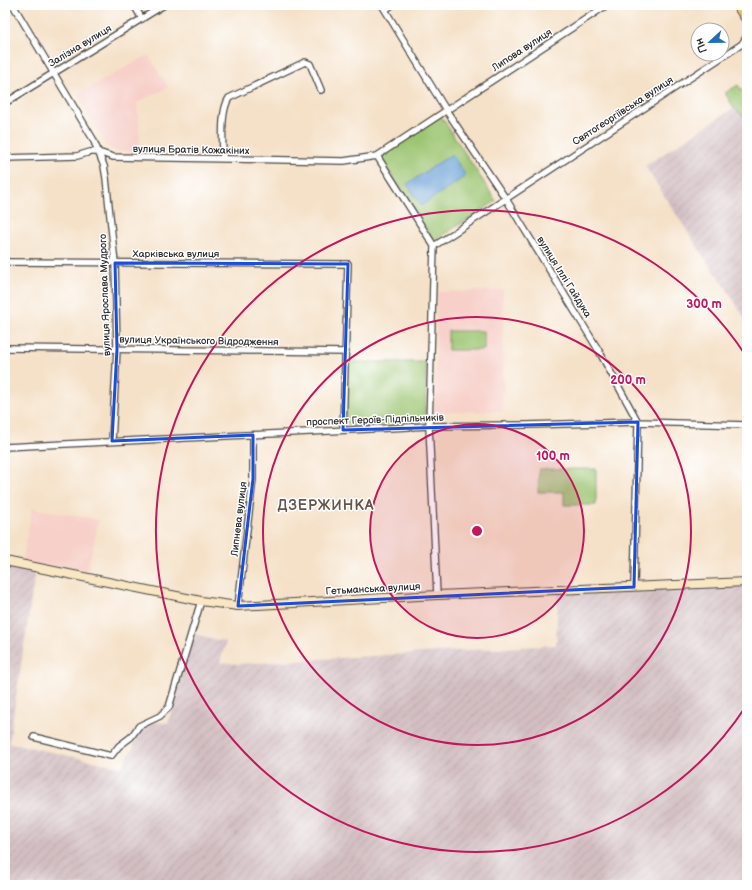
<svg xmlns="http://www.w3.org/2000/svg" width="752" height="890" font-family="'Balsamiq Sans',sans-serif">
<style>
.built{fill:#f7d0c9}
.industrial{fill:url(#industrial-furrows)}
.green{fill:#9cc571;stroke:#64784e}
.water{fill:#679fd5;stroke:#496580}
.lines{fill:none;stroke-linecap:round;stroke-linejoin:round}
.street-casing{stroke:#494643;stroke-width:8}
.secondary-casing{stroke:#494643;stroke-width:10}
.primary-casing{stroke:#494643;stroke-width:11}
.street{stroke:#fff;stroke-width:5.5}
.secondary{stroke:#f9e7c3;stroke-width:8}
.primary{stroke:#efc469;stroke-width:9}
.marked{fill:none;stroke:#1d4ed8;stroke-width:3;stroke-linejoin:round}
.ring{fill:none;stroke:#c2185b;stroke-width:2}
.labels{text-anchor:middle;dominant-baseline:central;stroke-width:3;stroke-linejoin:round;paint-order:stroke}
.street-label{font-size:10px;fill:#2b2b2b;stroke:#fff}
.district-label{font-size:14px;font-weight:bold;letter-spacing:1px;fill:#65554c;stroke:#fff}
.centre{fill:#c2185b;stroke:#fff;stroke-width:2}
.ring-label{font-size:12px;text-anchor:middle;font-weight:bold;fill:#c2185b;stroke:#fff;stroke-width:3;stroke-linejoin:round;paint-order:stroke}
</style>
<defs>
<pattern id="industrial-furrows" width="10" height="10" patternUnits="userSpaceOnUse"><rect width="10" height="10" fill="#d2bec1"/><path d="M-1 1l2-2M0 10L10 0M9 11l2-2" fill="none" stroke="#b4a3a6"/></pattern>
</defs>
<rect width="100%" height="100%" fill="#fff"/>
<filter id="ink" filterUnits="userSpaceOnUse"><feTurbulence type="fractalNoise" baseFrequency=".025" numOctaves="2"/><feDisplacementMap in="SourceGraphic" scale="8" xChannelSelector="R" yChannelSelector="G"/><feConvolveMatrix kernelMatrix="1 2 1 2 8 2 1 2 1" color-interpolation-filters="sRGB"/></filter>
<filter id="wash" filterUnits="userSpaceOnUse"><feTurbulence type="fractalNoise" baseFrequency=".012" numOctaves="4" result="noise"/><feDisplacementMap in="SourceGraphic" scale="16" xChannelSelector="R" yChannelSelector="G"/><feGaussianBlur stdDeviation="0.9" result="paint"/><feColorMatrix in="noise" values="0 0 0 0 0 0 0 0 0 0 0 0 0 0 0 0 0 1.4 0 .05"/><feComposite in="paint" operator="in"/></filter>
<g filter="url(#wash)">
<rect width="100%" height="100%" fill="#f5e1c8"/>
<path class="built" d="M148 55 168 87 137 103 141 151H116L107 147 77 95Z
M503 290V411L434 412 437 292Z
M32 508 99 520 86 577 22 565Z"/>
<path class="industrial" d="M734 108 747 119V320H746L718 275 713 271 645 166Z
M5 561 36 567 9 743 121 767 134 746 135 738 140 729 151 722 168 723 194 634 226 642 220 662 237 664 556 645 558 590 747 582V885H5Z"/>
<path class="green" d="M738 85 745 95 747 93V119L734 108 725 93Z
M441 116 496 201 434 241 379 156Z
M448 331H484V350H448Z
M348 362H426L425 422 352 427 348 424 346 420Z
M539 469H596V505H564V492H538Z"/>
<path class="water" d="M452 154 466 176 421 206 407 184Z"/>
</g>
<g filter="url(#ink)">
<g class="lines">
<g class="street-casing">
<path id="street" d="M13 5 93 139 104 166 106 178 115 263 117 349 112 441
M134 5 142 19
M382 5 446 110 506 199 599 351 638 422 634 587
M385 10 392 5
M5 103 164 5
M377 156 434 246
M5 158 77 156 90 152H98L113 157 344 161 377 156 607 5
M223 159C223 142 220 112 229 98L305 62 310 64 321 90
M434 246 742 44 747 36
M434 246 429 426 437 595
M5 262 348 264 343 430
M5 348 346 352
M5 447 429 426 526 425 638 422 747 425
M238 606 253 479V435
M34 737 111 756 119 746 131 737 139 726 160 716 169 707 201 601"/>
</g>
<g class="secondary-casing">
<path id="secondary" d="M5 561 201 601 238 606 437 595 747 582"/>
</g>
<g class="primary-casing">
<path id="primary" d="M737 5 747 20"/>
</g>
<use href="#street" class="street"/>
<use href="#secondary" class="secondary"/>
<use href="#primary" class="primary"/>
</g>
</g>
<path class="marked" d="M115 263 348 264 343 430 638 422 634 587 238 606 253 479V435L112 441 117 349Z"/>
<circle cx="477" cy="531" r="107" fill="#c2185b" fill-opacity=".12"/>
<g class="ring">
<circle cx="477" cy="531" r="107"/>
<circle cx="477" cy="531" r="214"/>
<path d="M746 706A321 321 0 1 1 746 356"/>
</g>
<g class="labels">
<g class="street-label">
<text transform="translate(80 46) rotate(-31)">Залізна вулиця</text>
<text transform="translate(522 50) rotate(-33)">Липова вулиця</text>
<text transform="translate(623 111) rotate(-33)">Святогеоргіївська вулиця</text>
<text transform="translate(191 150) rotate(1)">вулиця Братів Кожакіних</text>
<text x="176" y="254">Харківська вулиця</text>
<text transform="translate(564 277) rotate(58)">вулиця Іллі Гайдука</text>
<text transform="translate(105 295) rotate(-92)">вулиця Ярослава Мудрого</text>
<text transform="translate(199 341) rotate(1)">вулиця Українського Відродження</text>
<text transform="translate(375 420) rotate(-2)">проспект Героїв-Підпільників</text>
<text transform="translate(239 519) rotate(-83)">Липнева вулиця</text>
<text transform="translate(373 589) rotate(-3)">Гетьманська вулиця</text>
</g>
<g class="district-label">
<text x="326" y="505">ДЗЕРЖИНКА</text>
</g>
</g>
<circle cx="477" cy="531" r="6" class="centre"/>
<g class="ring-label">
<text x="704" y="308">300 m</text>
<text x="628" y="384">200 m</text>
<text x="553" y="460">100 m</text>
</g>
<rect width="752" height="890" fill="none" stroke="#fff" stroke-width="20"/>
<g transform="translate(710 42) rotate(248)"><circle r="19" fill="#ffffff" stroke="#aaaaaa"/>
<path d="M0-3L7 15L0 10L-7 15Z" fill="#1f6fb2"/>
<text y="-6" font-size="11" font-weight="bold" text-anchor="middle" fill="#2b2b2b">Пн</text>
</g>
</svg>
